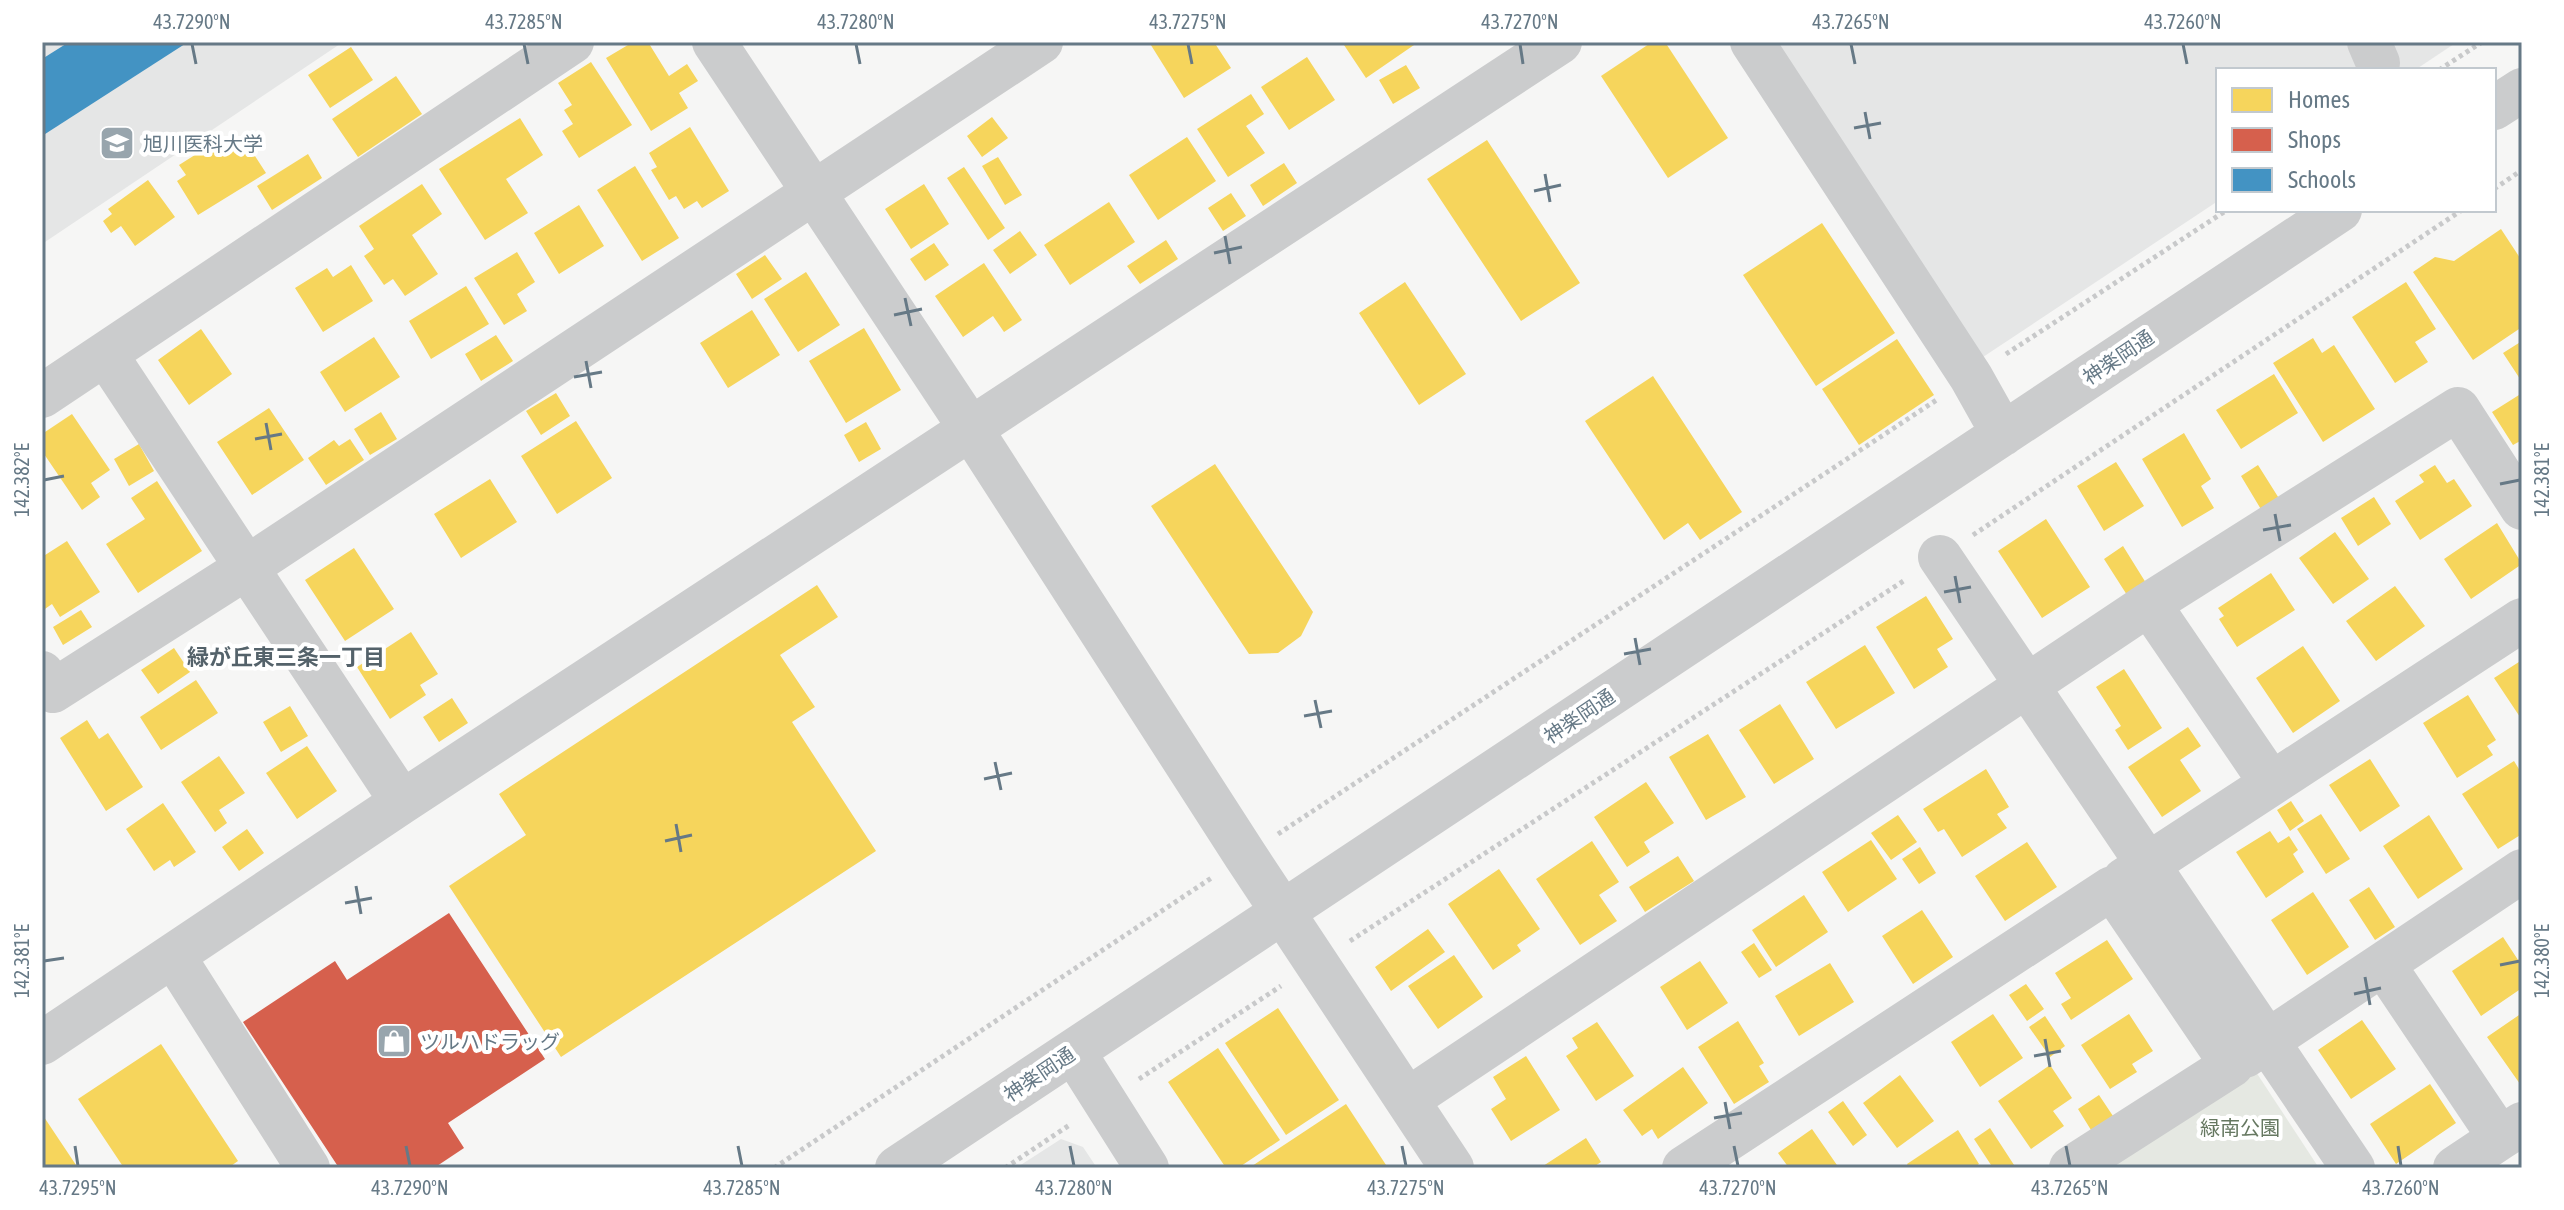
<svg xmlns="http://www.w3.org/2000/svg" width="2564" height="1210" font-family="'Asap Condensed','Noto Sans JP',sans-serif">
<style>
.built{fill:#e5e6e6}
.green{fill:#e5e8e2}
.homes{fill:#f6d55c}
.shops{fill:#d6604d}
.schools{fill:#4393c3}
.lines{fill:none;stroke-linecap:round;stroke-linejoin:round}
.path{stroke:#c8c9ca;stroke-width:5;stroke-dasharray:4 4;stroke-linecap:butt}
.minor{stroke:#cbcccd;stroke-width:44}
.ticks{fill:none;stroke:#667986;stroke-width:3}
.labels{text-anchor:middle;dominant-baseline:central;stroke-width:8;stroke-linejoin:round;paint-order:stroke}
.poi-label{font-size:20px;fill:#667986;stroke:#fff;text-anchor:start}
.street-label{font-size:20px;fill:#667986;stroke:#fff}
.park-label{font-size:20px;fill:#667861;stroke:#fff}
.neighbourhood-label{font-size:22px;font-weight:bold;fill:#54626a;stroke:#fff}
.neatline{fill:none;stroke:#667986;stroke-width:3}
.ticks-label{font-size:20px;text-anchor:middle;fill:#667986}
</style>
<rect width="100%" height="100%" fill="#f6f6f5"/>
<path class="built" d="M42 42H343L42 244Z
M1776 42H2457L2415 70H2218V201L1983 357Z
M1061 1139 1083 1147 1097 1168H1016Z"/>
<path class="green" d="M2254 1069 2319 1168H2105Z"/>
<path class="homes" d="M633 42H648L669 76 687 64 698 81 679 93 688 108 651 131 606 58Z
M1149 42H1214L1231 68 1184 98Z
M1342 42H1412L1414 45 1366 78Z
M1652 42H1665L1728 138 1668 178 1601 76Z
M351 47 373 80 330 108 308 75Z
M1307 57 1335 100 1289 130 1261 87Z
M591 62 632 125 579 158 562 131 573 124 564 110 572 105 558 83Z
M1406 65 1420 88 1393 104 1379 80Z
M396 76 422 114 358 157 332 119Z
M1251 94 1264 114 1246 126 1265 153 1228 177 1197 129Z
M992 117 1008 138 982 157 967 136Z
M520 118 543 155 506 179 528 213 485 240 439 169Z
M690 127 729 191 702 208 697 201 684 209 676 196 669 200 651 170 657 167 649 153Z
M225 136 232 147 244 139 266 173 198 215 177 181 186 175 179 165Z
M1187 137 1216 181 1158 220 1129 175Z
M1487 140 1580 283 1521 321 1427 179Z
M308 154 322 178 272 210 257 186Z
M998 157 1022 195 1005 205 982 166Z
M1284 163 1297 183 1263 206 1250 185Z
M635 166 679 238 642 261 597 190Z
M964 167 1005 228 988 240 947 178Z
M148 180 175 217 135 246 121 226 111 233 103 221 112 214 108 209Z
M422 184 442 214 412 235 438 274 405 296 393 279 384 285 364 256 374 249 359 226Z
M924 184 949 224 911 249 885 209Z
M1231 193 1246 216 1223 231 1208 208Z
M1109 202 1135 242 1070 285 1044 245Z
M579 205 604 246 559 274 534 233Z
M1822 223 1895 333 1816 386 1743 275Z
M2501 229 2522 261V327L2473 360 2413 272 2435 257 2454 261Z
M1020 231 1037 255 1010 274 993 250Z
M1166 240 1178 259 1140 284 1127 266Z
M934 243 949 265 925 281 910 259Z
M517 252 535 282 517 294 527 311 504 325 474 278Z
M765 255 782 279 752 299 736 274Z
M984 263 1022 320 1004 332 993 316 963 337 935 296Z
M351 265 373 301 323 332 295 288 327 268 333 277Z
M806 272 840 325 798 352 764 299Z
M1405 282 1466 374 1419 405 1359 313Z
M2406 282 2436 329 2415 342 2428 362 2395 383 2352 317Z
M466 286 489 324 431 359 409 321Z
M752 310 780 355 728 388 700 343Z
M864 328 901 390 846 423 809 361Z
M201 329 232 374 189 405 158 360Z
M496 335 513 361 481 381 465 354Z
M374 337 400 377 345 412 320 372Z
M2313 338 2322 353 2334 345 2375 409 2323 442 2273 363Z
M1897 339 1934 395 1859 445 1822 389Z
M2522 341V382L2503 353Z
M2274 374 2298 413 2241 449 2216 410Z
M1653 376 1742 512 1700 540 1688 523 1664 540 1585 421Z
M556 393 570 416 541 435 526 411Z
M2519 395 2522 440 2513 445 2492 412Z
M269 408 304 460 252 495 217 442Z
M381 412 397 439 370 455 354 429Z
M72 414 110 470 91 483 100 497 82 510 42 451V434Z
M576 421 612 478 557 514 521 456Z
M866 422 881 449 859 462 844 435Z
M2184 433 2211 479 2201 486 2214 508 2182 527 2142 459Z
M350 439 364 460 326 485 308 458 334 440 339 446Z
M139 444 154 471 129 486 114 459Z
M2116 462 2144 506 2104 531 2077 486Z
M1215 464 1313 612 1301 636 1278 653 1249 654 1151 506Z
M2258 465 2280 500 2262 511 2241 476Z
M2435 465 2447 483 2454 479 2472 506 2420 540 2395 501 2424 482 2419 475Z
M490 479 517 522 461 558 434 514Z
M157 481 202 551 138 593 106 544 145 519 131 498Z
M2374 497 2391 524 2358 546 2341 518Z
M2046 519 2090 587 2042 618 1998 551Z
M2497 523 2522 564 2471 599 2444 559Z
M2335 532 2369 579 2333 604 2299 558Z
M67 541 100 592 60 617 52 604 42 611V557Z
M2123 546 2146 583 2127 595 2104 559Z
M354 548 394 609 345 641 305 580Z
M2271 573 2295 610 2237 647 2219 619 2224 616 2218 608Z
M817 585 838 617 780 655 815 707 792 722 876 851 561 1057 449 886 526 835 499 794Z
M2395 586 2425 626 2376 661 2346 621Z
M1926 596 1953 639 1937 649 1948 667 1914 689 1876 627Z
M81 610 92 627 63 645 53 627Z
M411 632 438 674 420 685 426 695 390 719 357 667Z
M1865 645 1895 693 1836 729 1806 682Z
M2303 646 2340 701 2293 733 2256 678Z
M174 648 190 672 158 694 141 670Z
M2522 660V720L2494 678Z
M2124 669 2162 728 2128 750 2115 730 2121 726 2096 687Z
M196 680 218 713 161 750 140 717Z
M2468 695 2496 740 2487 746 2493 755 2457 778 2423 723Z
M452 698 468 723 439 742 423 717Z
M1780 704 1814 759 1774 784 1739 730Z
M290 706 308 736 281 752 263 722Z
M87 720 99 739 108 733 143 787 106 811 60 738Z
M2188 727 2201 746 2180 760 2201 791 2162 817 2128 767Z
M1708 734 1746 797 1706 820 1669 757Z
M307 746 337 791 297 819 266 773Z
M219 756 245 793 219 810 227 823 215 832 181 782Z
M2370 759 2400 806 2360 832 2329 785Z
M2514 761 2522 774V834L2498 849 2462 794Z
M1986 769 2009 807 1997 814 2007 828 1962 857 1944 829 1938 832 1923 809Z
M1646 782 1674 823 1644 842 1650 852 1627 867 1594 817Z
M2291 801 2304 821 2290 831 2277 810Z
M163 803 196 852 174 867 170 860 154 871 126 829Z
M2321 814 2350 859 2326 874 2297 829Z
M1898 815 1917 842 1891 860 1871 833Z
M2429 815 2463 869 2418 899 2383 846Z
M247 829 264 853 239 871 222 847Z
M2270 831 2278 843 2289 836 2298 850 2293 854 2304 872 2266 898 2236 852Z
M1871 840 1897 879 1848 912 1822 872Z
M1592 841 1619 882 1599 895 1617 921 1580 945 1536 879Z
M2027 842 2057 887 2005 921 1975 876Z
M1920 847 1936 873 1919 884 1902 859Z
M1678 856 1694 881 1645 912 1629 887Z
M1499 869 1540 929 1517 945 1521 951 1493 970 1448 904Z
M2369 887 2395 927 2375 940 2349 900Z
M2313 892 2349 947 2307 975 2271 920Z
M1804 895 1828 932 1776 967 1752 930Z
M1922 910 1953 957 1913 984 1882 936Z
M1428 929 1445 952 1391 991 1375 967Z
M2503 937 2522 966V988L2481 1016 2452 971Z
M2107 940 2133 979 2071 1020 2061 1004 2071 998 2055 973Z
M1754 943 1772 970 1759 978 1741 952Z
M1454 955 1483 997 1438 1029 1408 986Z
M1700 961 1728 1003 1687 1030 1660 987Z
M1830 963 1854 1002 1799 1036 1775 996Z
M2026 984 2044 1009 2027 1021 2009 995Z
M1278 1008 1339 1100 1286 1135 1225 1043Z
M2522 1013V1083L2520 1084 2487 1037Z
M1993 1014 2023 1058 1980 1087 1951 1042Z
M2129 1014 2153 1051 2132 1064 2137 1072 2110 1089 2081 1045Z
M2045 1016 2065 1046 2050 1057 2029 1027Z
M2362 1020 2396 1069 2351 1099 2318 1050Z
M1738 1021 1764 1063 1759 1066 1769 1082 1734 1104 1698 1047Z
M1597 1022 1634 1076 1596 1101 1566 1056 1578 1048 1572 1038Z
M161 1044 238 1161 228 1168H124L78 1099Z
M1218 1048 1280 1140 1238 1168H1226L1168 1082Z
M1526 1056 1560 1110 1511 1141 1491 1109 1506 1099 1493 1077Z
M2050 1065 2072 1098 2053 1111 2064 1126 2031 1149 1998 1101Z
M1683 1067 1708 1103 1658 1139 1652 1129 1642 1136 1623 1110Z
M1900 1075 1934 1121 1897 1148 1863 1103Z
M2430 1084 2456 1123 2396 1164 2370 1124Z
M2099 1095 2113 1116 2091 1130 2078 1109Z
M1843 1101 1867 1135 1853 1146 1828 1112Z
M1346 1104 1388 1168H1249Z
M42 1114 78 1168H42Z
M1990 1128 2016 1168H1993L1974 1139Z
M1812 1129 1839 1168H1789L1778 1153Z
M1958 1130 1979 1164 1973 1168H1909L1907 1164Z
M1586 1138 1601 1162 1592 1168H1540Z"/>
<path class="shops" d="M449 913 545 1059 448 1123 464 1148 434 1168H339L243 1022 335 961 347 980Z"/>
<path class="schools" d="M69 42H188L42 136V59Z"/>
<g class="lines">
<path class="path" d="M2439 70 2482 42
M2494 189 2522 170
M2006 354 2227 210
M1973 535 2462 210
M1278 834 1938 399
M1350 941 1905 580
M1139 1079 1281 986
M774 1168 1213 877
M1005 1168 1071 1124"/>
<path class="minor" d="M714 42 972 431 1245 855 1452 1168
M1752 42 1971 377 2003 434
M2369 42 2378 63
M2494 108 2522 90
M106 355 402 802
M42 396 572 42
M1940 557 2353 1168
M2149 604 2271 783
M42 673 53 691 246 568 1041 42
M2522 871 2383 964 2500 1138 2522 1124
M2124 880 2522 620
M174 957 308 1168
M42 1043 402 802 1560 42
M1073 1051 1147 1168
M2245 1056 2383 964
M1407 1100 2149 604 2458 409 2522 508
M897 1168 2340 210
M1684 1168 2112 888 2232 1065 2071 1168
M2455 1168 2500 1138"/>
</g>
<path class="ticks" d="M192 44 196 64M524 44 528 64M856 44 860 64M1188 44 1192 64M1520 44 1523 64M1851 44 1855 64M2183 44 2187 64M1865 112 1870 139M1854 128 1881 123M1545 174 1550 202M1534 191 1561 185M1225 236 1230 264M1214 253 1242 247M905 298 911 326M894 315 922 309M586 361 591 388M574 377 602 372M266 423 271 450M255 439 282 434M44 480 64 476M2500 484 2520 480M2275 514 2280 541M2263 530 2291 525M1955 576 1960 603M1944 592 1971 587M1635 638 1640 665M1624 654 1651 649M1315 700 1321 728M1304 716 1332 711M995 762 1001 790M984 779 1012 773M676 824 681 852M665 841 692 835M356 886 361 914M345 903 372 898M44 961 64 958M2500 965 2520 961M2365 977 2370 1005M2354 994 2381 988M2045 1039 2050 1067M2034 1056 2061 1051M1725 1102 1730 1129M1714 1118 1742 1113M75 1146 78 1166M406 1146 410 1166M738 1146 742 1166M1070 1146 1074 1166M1402 1146 1406 1166M1734 1146 1738 1166M2066 1146 2070 1166M2398 1146 2401 1166"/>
<defs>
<g id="university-square" transform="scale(1.8)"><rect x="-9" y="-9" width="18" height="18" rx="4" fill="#98a5ad" stroke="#fff"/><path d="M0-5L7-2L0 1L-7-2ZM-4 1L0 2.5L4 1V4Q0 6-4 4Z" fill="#fff"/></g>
<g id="shop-square" transform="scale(1.8)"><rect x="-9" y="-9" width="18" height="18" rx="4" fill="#98a5ad" stroke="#fff"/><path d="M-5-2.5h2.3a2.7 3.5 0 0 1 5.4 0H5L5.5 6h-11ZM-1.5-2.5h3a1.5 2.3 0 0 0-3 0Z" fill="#fff"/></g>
</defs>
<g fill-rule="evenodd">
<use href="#university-square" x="117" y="143"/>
<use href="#shop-square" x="394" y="1041"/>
</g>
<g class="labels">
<g class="poi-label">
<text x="143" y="143">旭川医科大学</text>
<text x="420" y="1041">ツルハドラッグ</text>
</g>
<g class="street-label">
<text transform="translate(2118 357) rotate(-34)">神楽岡通</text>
<text transform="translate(1579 716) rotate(-34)">神楽岡通</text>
<text transform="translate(1039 1074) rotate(-34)">神楽岡通</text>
</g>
<g class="park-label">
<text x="2240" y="1127">緑南公園</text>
</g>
<g class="neighbourhood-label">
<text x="286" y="657">緑が丘東三条一丁目</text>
</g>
</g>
<rect width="2564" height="1210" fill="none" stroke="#ffffff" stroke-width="88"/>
<rect x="2216" y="68" width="280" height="144" fill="#ffffff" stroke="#c2c9cf" stroke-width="2"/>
<rect x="2232" y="88" width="40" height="24" fill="#f6d55c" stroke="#c2c9cf" stroke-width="2"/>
<text x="2288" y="108" font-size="24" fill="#667986">Homes</text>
<rect x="2232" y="128" width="40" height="24" fill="#d6604d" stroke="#c2c9cf" stroke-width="2"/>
<text x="2288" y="148" font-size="24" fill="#667986">Shops</text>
<rect x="2232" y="168" width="40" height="24" fill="#4393c3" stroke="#c2c9cf" stroke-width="2"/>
<text x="2288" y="188" font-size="24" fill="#667986">Schools</text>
<rect x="44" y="44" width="2476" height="1122" class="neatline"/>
<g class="ticks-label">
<text x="192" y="29">43.7290°N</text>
<text x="524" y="29">43.7285°N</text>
<text x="856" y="29">43.7280°N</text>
<text x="1188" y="29">43.7275°N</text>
<text x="1520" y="29">43.7270°N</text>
<text x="1851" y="29">43.7265°N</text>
<text x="2183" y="29">43.7260°N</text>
<text transform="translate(22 480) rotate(-90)" y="7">142.382°E</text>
<text transform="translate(2542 480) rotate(-90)" y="7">142.381°E</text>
<text transform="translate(22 961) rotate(-90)" y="7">142.381°E</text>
<text transform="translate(2542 961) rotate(-90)" y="7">142.380°E</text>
<text x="78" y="1195">43.7295°N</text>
<text x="410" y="1195">43.7290°N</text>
<text x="742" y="1195">43.7285°N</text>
<text x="1074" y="1195">43.7280°N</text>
<text x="1406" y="1195">43.7275°N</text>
<text x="1738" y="1195">43.7270°N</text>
<text x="2070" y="1195">43.7265°N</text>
<text x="2401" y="1195">43.7260°N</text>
</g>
</svg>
